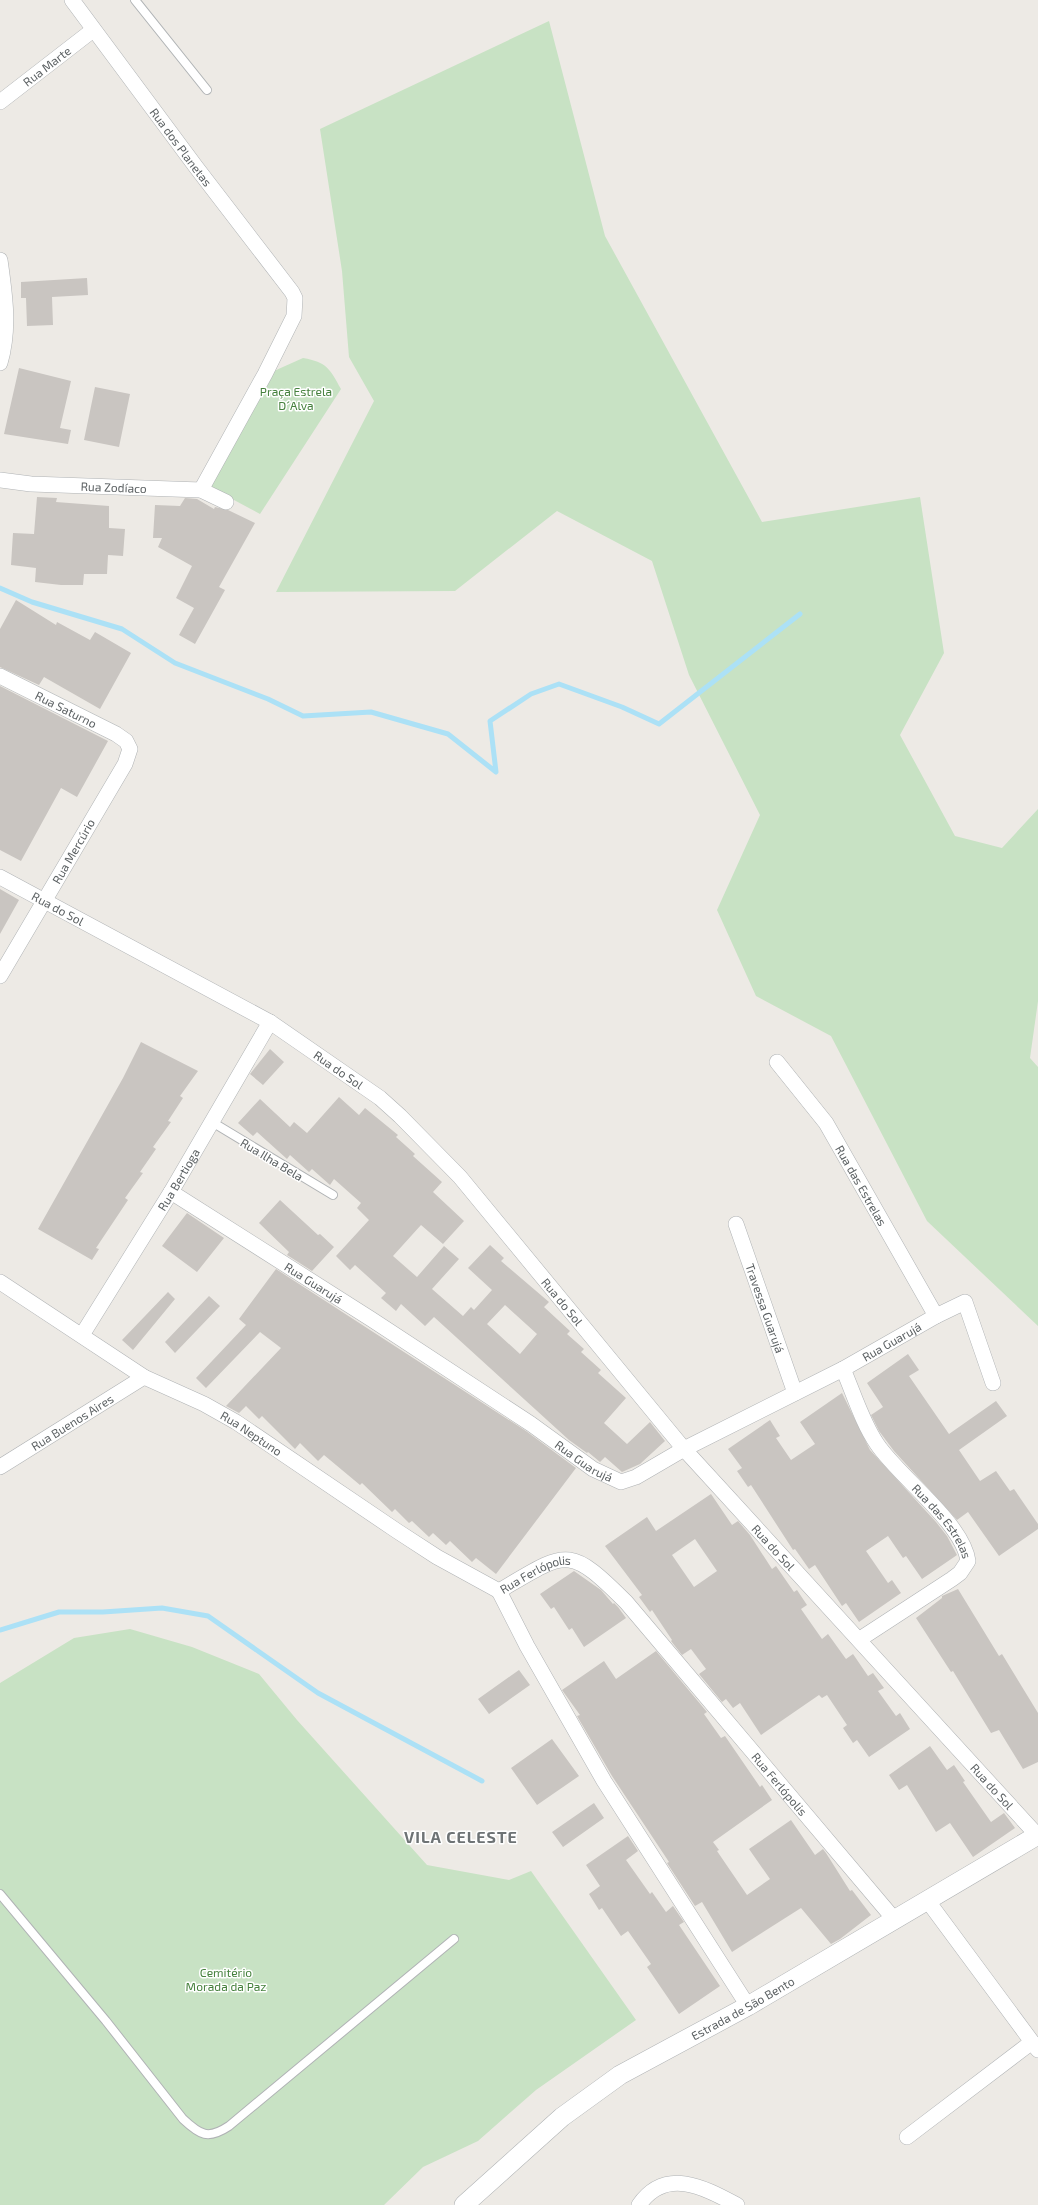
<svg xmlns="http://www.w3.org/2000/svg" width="1038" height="2205" font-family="'Exo 2',sans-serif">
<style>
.green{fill:#c8e2c4}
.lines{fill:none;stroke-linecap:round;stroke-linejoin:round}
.stream{stroke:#ace1f6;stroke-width:5}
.building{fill:#c9c5c1;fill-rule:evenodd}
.service-casing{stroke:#b0b3b5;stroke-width:10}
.minor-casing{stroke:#b0b3b5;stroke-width:16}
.tertiary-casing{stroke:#b0b3b5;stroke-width:20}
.service{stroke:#fff;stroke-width:8}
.minor{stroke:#fff;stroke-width:15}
.tertiary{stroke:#fff;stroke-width:19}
.labels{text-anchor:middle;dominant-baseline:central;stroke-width:3;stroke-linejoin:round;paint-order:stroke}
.street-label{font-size:12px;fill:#5c6163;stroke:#fff}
.park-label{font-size:12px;fill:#46813e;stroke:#fff}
.district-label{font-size:16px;font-weight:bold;letter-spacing:1px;fill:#6e7375;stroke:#fff}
</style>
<rect width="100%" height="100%" fill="#edeae5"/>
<path class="green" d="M549 21 605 236 762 522 920 497 944 653 900 735 955 836 1002 848 1038 809V1001L1030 1058 1038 1067V1326L927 1221 831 1036 756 996 717 910 760 815 689 675 652 561 557 511 455 591 276 592 374 401 349 357 342 271 320 129Z
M303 358C327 362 330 369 341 389L260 514 210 487 274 371Z
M130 1629 192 1647 259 1674 297 1720 427 1865 509 1880 531 1871 636 2020 536 2090 478 2141 423 2167 384 2205H0V1683L74 1638Z"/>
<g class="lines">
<path class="stream" d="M0 588 32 602 122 629 175 663 268 699 303 716 371 712 448 734 496 772 490 721 531 694 559 684 622 707 659 724 800 614
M0 1630 59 1612H103L162 1608 208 1616 318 1693 482 1781"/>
</g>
<path class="building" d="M87 278 88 295 52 297 53 325 27 326 26 298H21V282Z
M19 368 71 381 60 428 71 430 68 444 4 434Z
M95 387 130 394 119 447 84 440Z
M37 497 57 498 56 502 109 506V528L125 529 123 556 108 555 107 574H84L83 585H61L35 582 36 568 11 565 13 533 34 534Z
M185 498 197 499 214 509 215 507 228 510 255 523 219 587 225 590 195 644 179 635 194 608 176 598 192 566 158 547 162 538H153L155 505 180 506Z
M16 600 56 625 57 622 90 640 95 632 131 653 100 709 44 677 39 685 0 667V629Z
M0 686 108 741 77 797 61 788 21 861 0 850Z
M0 889 19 900 0 934Z
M141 1042 198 1071 180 1096 183 1098 168 1121 171 1122 153 1147 156 1149 140 1172 143 1173 125 1198 128 1200 96 1248 99 1249 92 1260 38 1229 123 1078Z
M270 1049 284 1062 263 1085 250 1074Z
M339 1097 359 1115 365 1108 398 1135 396 1137 415 1154 413 1156 442 1182 433 1192 464 1221 443 1244 421 1225 393 1256 417 1277 444 1246 459 1259 432 1289 463 1316 471 1307 474 1310 492 1290 468 1268 490 1245 504 1258 501 1261 549 1302 544 1307 570 1331 567 1334 584 1349 581 1352 601 1370 598 1373 626 1398 604 1423 627 1444 650 1422 665 1441 640 1464 622 1472 605 1457 600 1462 588 1452 587 1453 569 1440 434 1317 425 1326 401 1304 396 1311 381 1298 386 1293 355 1265 350 1270 336 1256 369 1220 357 1208 361 1203 334 1179 330 1185 312 1169 309 1172 290 1155 287 1159 257 1132 253 1136 238 1123 260 1099 290 1127 294 1122 307 1133ZM505 1305 537 1334 520 1354 487 1324Z
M280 1200 318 1235 320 1234 334 1247 312 1271 287 1255 289 1252 259 1223Z
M187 1213 224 1238 197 1272 162 1246Z
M276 1269 526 1431 576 1468 496 1574 476 1558 472 1562 450 1541 446 1545 433 1533 429 1537 412 1521 409 1523 395 1509 392 1512 362 1483 360 1485 324 1455 318 1461 300 1443 295 1449 262 1416 259 1419 246 1406 239 1413 226 1406 281 1348 260 1332 206 1388 196 1378 246 1325 239 1319Z
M168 1292 175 1299 133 1350 122 1340Z
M209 1296 220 1306 175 1353 165 1342Z
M908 1354 919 1370 909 1376 949 1434 996 1401 1007 1416 959 1450 980 1481 996 1471 1010 1491 1014 1489 1038 1524V1529L999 1556 968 1512 957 1520 894 1451 879 1431 871 1415 883 1407 867 1383Z
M842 1393 870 1450 936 1522 947 1536 957 1555 922 1579 906 1556 903 1558 888 1536 866 1551 888 1583 892 1580 901 1593 859 1622 846 1603 842 1606 815 1565 809 1569 795 1549 793 1550 751 1485 748 1487 737 1471 742 1468 728 1449 770 1420 780 1436 776 1438 791 1460 815 1444 800 1422Z
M711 1494 732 1525 738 1521 750 1535 772 1569 776 1566 794 1592 797 1590 807 1605 801 1609 822 1639 828 1634 846 1659 853 1654 868 1676 873 1673 884 1688 878 1691 896 1716 900 1713 910 1729 869 1757 857 1740 853 1743 843 1728 847 1725 827 1695 822 1698 819 1695 761 1735 740 1703 733 1708 726 1699 722 1702 699 1674 706 1669 691 1649 682 1655 671 1641 672 1640 652 1610 650 1612 639 1597 642 1595 605 1546 647 1517 656 1531ZM695 1539 717 1571 694 1587 672 1555Z
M574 1571 601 1590 613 1604 614 1603 618 1607 626 1618 584 1647 572 1628 569 1630 554 1607 551 1609 540 1594Z
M958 1589 999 1656 1002 1654 1038 1713V1762L1023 1769 999 1730 991 1733 953 1671 951 1672 916 1618 942 1598V1596Z
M656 1651 707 1712 704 1714 721 1738 725 1736 760 1787 762 1785 772 1800 713 1842 719 1850 717 1851 747 1895 770 1879 749 1849 791 1820 815 1855 823 1849 826 1853 850 1891 852 1890 871 1915 840 1939 831 1944 801 1908 732 1952 702 1902 695 1906 667 1863 669 1862 612 1776 577 1716 580 1715 562 1690 604 1661 616 1679Z
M519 1670 530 1685 489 1714 478 1699Z
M552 1739 579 1776 537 1805 511 1768Z
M930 1746 947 1770 954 1765 965 1781 963 1782 991 1822 1004 1813 1015 1828 973 1857 950 1823 936 1832 907 1785 899 1790 889 1775Z
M594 1803 604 1818 563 1847 552 1832Z
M628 1836 638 1851 626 1860 650 1894 652 1892 666 1912 673 1906 684 1922 679 1925 720 1986 679 2014 647 1967 651 1964 628 1931 621 1936 602 1908 599 1910 589 1894 600 1886 586 1865Z"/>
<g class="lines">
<g class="service-casing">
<path id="service" d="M135 0 207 90
M212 1122 333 1195
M0 1894 106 2021 183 2119C200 2135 208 2140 229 2126L454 1939"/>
</g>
<g class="minor-casing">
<g id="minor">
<path id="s1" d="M72 0 196 167 292 292 295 298 294 316 265 374 201 490"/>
<path id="s2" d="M0 102 93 30"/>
<path d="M0 260C5 295 10 329 0 363"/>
<path id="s3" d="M0 480 31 484 201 490 226 502"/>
<path id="s4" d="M0 676 116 734 126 741 130 749 125 764 0 976"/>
<path id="s5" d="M0 877 270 1022 380 1098 400 1116 460 1177 684 1449 1037 1835"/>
<path id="s6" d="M777 1062 826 1123 936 1316"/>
<path id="s7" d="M171 1192 371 1319 531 1424 593 1469 621 1482 636 1477 684 1449 843 1369 936 1316 965 1302 993 1383"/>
<path id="s8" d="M736 1224 795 1393"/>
<path id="s9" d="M0 1282 144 1377 204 1404 236 1422 397 1531 437 1557 499 1591"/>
<path id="s10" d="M82 1335 171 1192 270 1022"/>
<path id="s11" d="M843 1369C854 1394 862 1422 877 1444 899 1477 963 1523 968 1561L960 1573 952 1579 860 1639"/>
<path id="s12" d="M0 1467 144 1377"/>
<path d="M927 1900 1038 2050"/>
<path id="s13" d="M748 2006 604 1781 527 1646 499 1591C567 1551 568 1544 626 1602L894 1919"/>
<path d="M907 2137 1032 2042"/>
<path d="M639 2205C666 2166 705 2188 737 2205"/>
</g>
</g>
<g class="tertiary-casing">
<g id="tertiary">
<path id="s14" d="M464 2205 562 2117 620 2075 748 2006 1038 1835"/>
</g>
</g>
<use href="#service" class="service"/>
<use href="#minor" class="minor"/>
<use href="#tertiary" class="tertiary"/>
</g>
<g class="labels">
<g class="street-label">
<text stroke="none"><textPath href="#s2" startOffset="59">Rua Marte</textPath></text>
<text stroke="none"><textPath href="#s1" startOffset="183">Rua dos Planetas</textPath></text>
<text stroke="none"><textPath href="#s3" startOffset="114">Rua Zodíaco</textPath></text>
<text stroke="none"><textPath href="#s4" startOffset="74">Rua Saturno</textPath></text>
<text transform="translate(73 851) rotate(-60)">Rua Mercúrio</text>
<text stroke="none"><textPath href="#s5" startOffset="66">Rua do Sol</textPath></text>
<text stroke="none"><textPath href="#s5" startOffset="390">Rua do Sol</textPath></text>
<text transform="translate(272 1159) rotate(31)">Rua Ilha Bela</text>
<text stroke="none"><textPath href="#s10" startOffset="183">Rua Bertioga</textPath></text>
<text stroke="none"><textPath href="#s6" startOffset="150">Rua das Estrelas</textPath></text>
<text stroke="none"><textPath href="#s7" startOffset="169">Rua Guarujá</textPath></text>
<text stroke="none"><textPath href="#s5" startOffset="714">Rua do Sol</textPath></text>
<text stroke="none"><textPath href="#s8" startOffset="89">Travessa Guarujá</textPath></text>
<text stroke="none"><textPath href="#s7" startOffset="841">Rua Guarujá</textPath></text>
<text stroke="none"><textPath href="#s12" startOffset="85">Rua Buenos Aires</textPath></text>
<text stroke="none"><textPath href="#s9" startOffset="294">Rua Neptuno</textPath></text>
<text stroke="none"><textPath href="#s7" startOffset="493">Rua Guarujá</textPath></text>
<text stroke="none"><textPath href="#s11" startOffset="184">Rua das Estrelas</textPath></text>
<text stroke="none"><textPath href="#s5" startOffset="1038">Rua do Sol</textPath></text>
<text stroke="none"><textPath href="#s13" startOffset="525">Rua Ferlópolis</textPath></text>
<text stroke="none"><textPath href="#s13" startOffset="872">Rua Ferlópolis</textPath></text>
<text stroke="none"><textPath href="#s5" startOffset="1362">Rua do Sol</textPath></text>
<text stroke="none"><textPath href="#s14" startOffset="343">Estrada de São Bento</textPath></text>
</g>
<g class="park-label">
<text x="296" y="391">Praça Estrela<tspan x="296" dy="14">D´Alva</tspan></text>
<text x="226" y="1972">Cemitério<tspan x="226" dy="14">Morada da Paz</tspan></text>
</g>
<g class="district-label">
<text x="461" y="1836">VILA CELESTE</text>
</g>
</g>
</svg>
